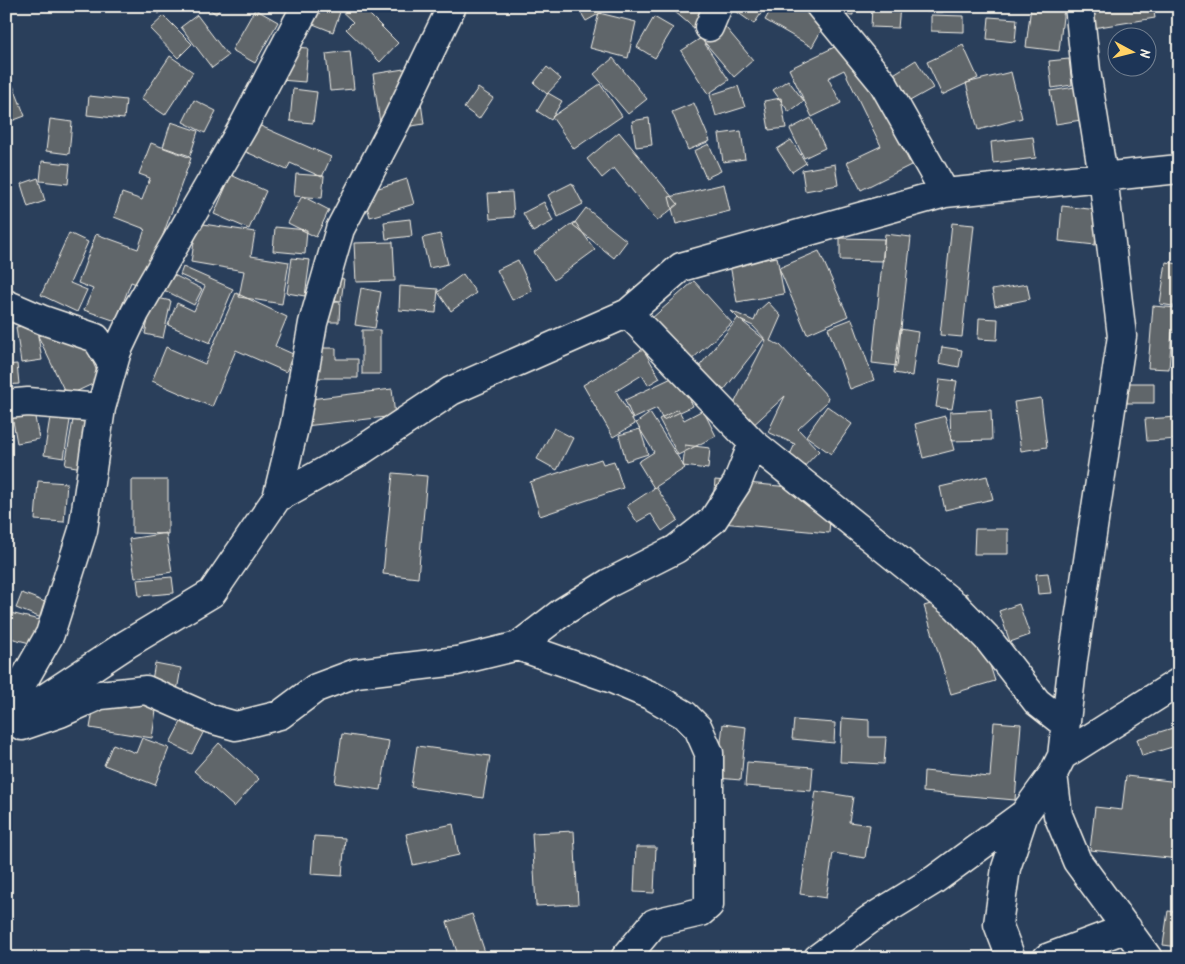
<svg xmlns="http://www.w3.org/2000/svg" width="1185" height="964" font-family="Kalam,sans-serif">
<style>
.building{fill:#60666b;stroke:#f4f1e8}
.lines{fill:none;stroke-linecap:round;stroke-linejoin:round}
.minor-casing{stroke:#f4f1e8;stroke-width:31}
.minor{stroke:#1d3557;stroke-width:28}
</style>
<rect width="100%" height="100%" fill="#2a3f5b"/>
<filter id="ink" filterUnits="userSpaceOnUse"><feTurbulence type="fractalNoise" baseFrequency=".02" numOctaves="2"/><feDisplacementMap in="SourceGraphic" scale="10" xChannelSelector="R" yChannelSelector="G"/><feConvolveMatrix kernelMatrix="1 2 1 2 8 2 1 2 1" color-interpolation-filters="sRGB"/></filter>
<g filter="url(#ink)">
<path class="building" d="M150 6H164L159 14Z
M205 6H222L216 14Z
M320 6 340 12 333 32 313 24Z
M336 6H361L398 43 380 62 346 29 353 22Z
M577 6H601L604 11 586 21Z
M668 6H711L694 28Z
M741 6H766L754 24 737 12Z
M773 6H823L832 11 812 47 765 20Z
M835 6H853V15L834 14Z
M872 6H900L898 28 871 27Z
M925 6H943V12H925Z
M1031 6 1064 8 1059 51 1026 47Z
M1112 6H1153L1155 18 1093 28 1090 10Z
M1166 6H1179V9L1167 11Z
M255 9 278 22 255 63 232 50Z
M599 13 636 22 628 58 590 48Z
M197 15 228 56 212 68 181 27Z
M931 15 964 16V32L931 31Z
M164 16 192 44 178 58 150 29Z
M716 16 753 60 734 77 696 32Z
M654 17 673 28 655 58 637 47Z
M989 17 1017 19 1015 42 987 39Z
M701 38 729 80 708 94 681 51Z
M849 40 911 165 861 190 847 162 881 146 844 70 828 78 841 103 812 117 789 69Z
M963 45 978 78 942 95 927 62Z
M282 46 308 48 305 82 280 80Z
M350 51 354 89 330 91 326 54Z
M170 56 193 72 165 115 141 99Z
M613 58 647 99 628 114 594 74Z
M1069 59 1072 85 1052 88 1049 61Z
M916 60 933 88 908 102 892 75Z
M416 67 424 124 381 131 373 74Z
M547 67 561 79 547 94 534 83Z
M1011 72 1022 118 978 130 966 83Z
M11 80 25 116 6 123V82Z
M788 80 804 101 789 112 773 90Z
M600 84 622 116 574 149 552 117Z
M738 86 745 107 716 116 710 95Z
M1075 87 1081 120 1056 124 1050 91Z
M478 88 493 98 479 119 464 108Z
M293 89 317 92 313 123 290 121Z
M548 93 562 101 551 120 537 111Z
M89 96 126 100 124 119 87 115Z
M781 98 786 128 769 130 764 101Z
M194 100 216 111 205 133 183 122Z
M694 103 710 141 688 150 672 112Z
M649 118 652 145 636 147 632 121Z
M811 118 825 148 804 158 790 129Z
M50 119 72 122 69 154 46 151Z
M171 122 198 131 190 156 163 147Z
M256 124 331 157 322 177 290 163 287 170 244 151Z
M741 131 745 159 723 162 719 134Z
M619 132 678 204 657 221 614 168 602 178 587 159Z
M1033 137 1036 158 993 163 991 142Z
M791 140 806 163 792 172 777 149Z
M151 143 191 158 144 287 131 282 116 321 84 310 93 289 78 283 96 234 138 249 145 229 114 217 122 193 142 200 150 178 139 174Z
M709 144 721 171 706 178 694 151Z
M42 161 70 164 68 184 40 181Z
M835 164 838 185 805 191 802 170Z
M296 174 324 176 322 198 294 196Z
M231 175 266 191 249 229 214 214Z
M38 178 45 201 28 207 21 184Z
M407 179 414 204 370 217 363 193Z
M572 183 583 204 558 217 548 195Z
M724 184 730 211 676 224 669 197Z
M512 192 514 217 490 219 488 193Z
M302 196 329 210 316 237 288 223Z
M544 202 553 221 533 232 523 213Z
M1062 206 1098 210 1095 245 1059 241Z
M586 208 627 241 614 258 573 225Z
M410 219 412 236 386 239 384 222Z
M575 222 595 250 554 280 534 252Z
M197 223 255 232 251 256 289 262 282 304 239 297 244 271 191 262Z
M952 223 974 225 962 337 940 335Z
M275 227 307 230 305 254 273 251Z
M69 233 88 242 70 283 87 290 77 312 41 295Z
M440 234 448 264 429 268 422 238Z
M885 234 911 237 897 366 872 363Z
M840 238 884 239 883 261 840 260Z
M393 242 395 281 356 282 354 243Z
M819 251 848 316 807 334 779 268Z
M777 257 784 294 737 302 730 265Z
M292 258 310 260 305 296 287 293Z
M518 260 532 291 512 300 497 270Z
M1166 262 1179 264V307L1160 304Z
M183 267 233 289 210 343 168 325 177 303 194 311 205 286 180 275Z
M170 273 202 289 194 305 162 289Z
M463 274 476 293 451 311 438 292Z
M329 276 344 279 341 301 325 299Z
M694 281 732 323 689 362 651 319Z
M1027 284 1030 299 995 306 992 290Z
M400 286 438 289 436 313 399 310Z
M361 288 381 292 375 328 355 325Z
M236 293 287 317 275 346 293 354 286 372 236 350 212 407 152 381 166 347 205 364Z
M153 297 171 301 163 338 145 334Z
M322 301 340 302 339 322H321Z
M768 302 781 316 770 341 780 345 828 397 826 403 798 429 819 451 798 473 787 461 795 444 768 432 785 396 750 428 727 418 766 340 753 326 740 320 731 311 754 321 758 311Z
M1153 306 1177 308V312H1179V333L1172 332 1169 369 1148 368Z
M6 308 13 309 8 359H6Z
M738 318 764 339 724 390 698 368Z
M979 318 998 319 997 340 978 339Z
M73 319 101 380 67 396 38 336Z
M852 319 874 380 850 389 828 328Z
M36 324 42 360 21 363 16 327Z
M900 329 918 332 912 376 894 373Z
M362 330H380V374H362Z
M942 347 962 350 959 367 939 363Z
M311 348H336V359H358V378H312Z
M643 349 660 378 648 385 642 375 616 391 635 424 613 437 583 385Z
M17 364 19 384 6 385V365Z
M678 375 693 406 663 420 657 408 633 419 625 400Z
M1173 376H1179V395H1173Z
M940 379 957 381 952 409 936 407Z
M1127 383H1154V403H1127Z
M392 389 395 416 305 426 302 400Z
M1041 398 1047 447 1021 451 1014 402Z
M32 401 39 439 17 443 10 405Z
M827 406 852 424 831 454 806 436Z
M678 409 684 420 703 410 716 436 678 455 659 419Z
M991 410 992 440 951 441 950 412Z
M51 411 71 414 64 458 44 455Z
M650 413 685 468 654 488 638 462 654 452 636 423Z
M945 416 954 450 923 458 915 424Z
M1179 417V439L1147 441 1145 419Z
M73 420 90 423 82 468 65 465Z
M554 428 573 438 557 470 537 459Z
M640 429 648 454 626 461 619 435Z
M685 445 710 448 708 469 683 466Z
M601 459 603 464 614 461 623 488 540 516 530 482Z
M393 473 427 476 418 578 383 574Z
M987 476 993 499 945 510 940 487Z
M132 480H168V534L132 533Z
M715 480 832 491 829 533 711 522Z
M38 481 67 483 64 522 35 520Z
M656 487 678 520 662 531 651 514 637 522 627 506Z
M975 529H1008V554H974Z
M166 533 172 572 135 578 129 539Z
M1048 573 1051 593 1038 594 1036 574Z
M172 577 174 593 139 596 137 580Z
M22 593 50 604 44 619 16 608Z
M967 593 995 681 951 694 924 606Z
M1019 604 1030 635 1010 642 999 611Z
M10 613 44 621 38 645 6 637Z
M155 663 181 668 177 691 151 686Z
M96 694 157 703 152 738 90 728Z
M842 718 869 720V737H886L884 764 840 762Z
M182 720 204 731 192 754 170 743Z
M794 720 835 723 834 743 792 739Z
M994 722 1021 724 1015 800 923 792 924 771 990 777Z
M723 724 746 727 741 780 717 778Z
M1179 726V745L1142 756 1137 739Z
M342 734 389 741 381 790 335 783Z
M142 738 169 748 155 785 104 765 113 744 136 753Z
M219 743 259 779 234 807 194 771Z
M417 746 490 756 483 798 411 787Z
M747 762 813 767 811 791 745 786Z
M1126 776 1179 782V859L1090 850 1095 807 1122 810Z
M816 791 853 797 849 822 870 825 865 858 833 853 826 898 800 894Z
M453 824 459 855 413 865 406 834Z
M574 831 578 904 536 906 532 833Z
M314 836 345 838 342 876 311 874Z
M636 847H656L654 893 634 892Z
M1168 911 1179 912V947L1163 945Z
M472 914 487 958H459L447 922Z"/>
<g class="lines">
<g class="minor-casing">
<path id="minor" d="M820 6 883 83 945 193
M709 27 718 6
M6 304 43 320 96 338 113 365
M628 313 753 443 956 606 988 639 1037 702 1065 724
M6 404 28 402 101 408
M277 498 359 452 451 391 628 313 681 267 945 193 1179 169
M518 646 610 678 652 696 685 715 698 728 709 753V905L701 912 654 923 625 958
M6 716 21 685 50 634 83 530 101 408 117 351 135 313 244 125 306 6
M6 724 127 644 212 593 277 498 295 424 313 323 340 229 397 120 452 6
M22 726 60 713 100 695 146 690 211 719 236 726 280 715 316 688 356 673 457 661 518 646 561 613 609 583 676 549 713 520 737 483 753 443
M1062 756 1179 682
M1053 774 1058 815 1077 861 1148 958
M818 958 869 920 934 880 1024 814
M1011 958 998 924 1006 868 1024 814 1053 774 1062 756 1073 660 1122 336 1103 176 1086 71 1079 6
M1047 958 1127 928"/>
</g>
<use href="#minor" class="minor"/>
</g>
</g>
<rect width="1185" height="964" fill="none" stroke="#1d3557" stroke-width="25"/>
<rect x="12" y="12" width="1160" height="939" fill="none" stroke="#f4f1e8" stroke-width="2" filter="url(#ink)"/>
<g transform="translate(1132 52) rotate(97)"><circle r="24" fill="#1d3557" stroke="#738091"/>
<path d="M0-4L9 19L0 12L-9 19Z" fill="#ffd166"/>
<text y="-8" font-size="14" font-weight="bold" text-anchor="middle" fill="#f4f1e8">N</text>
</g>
</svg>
